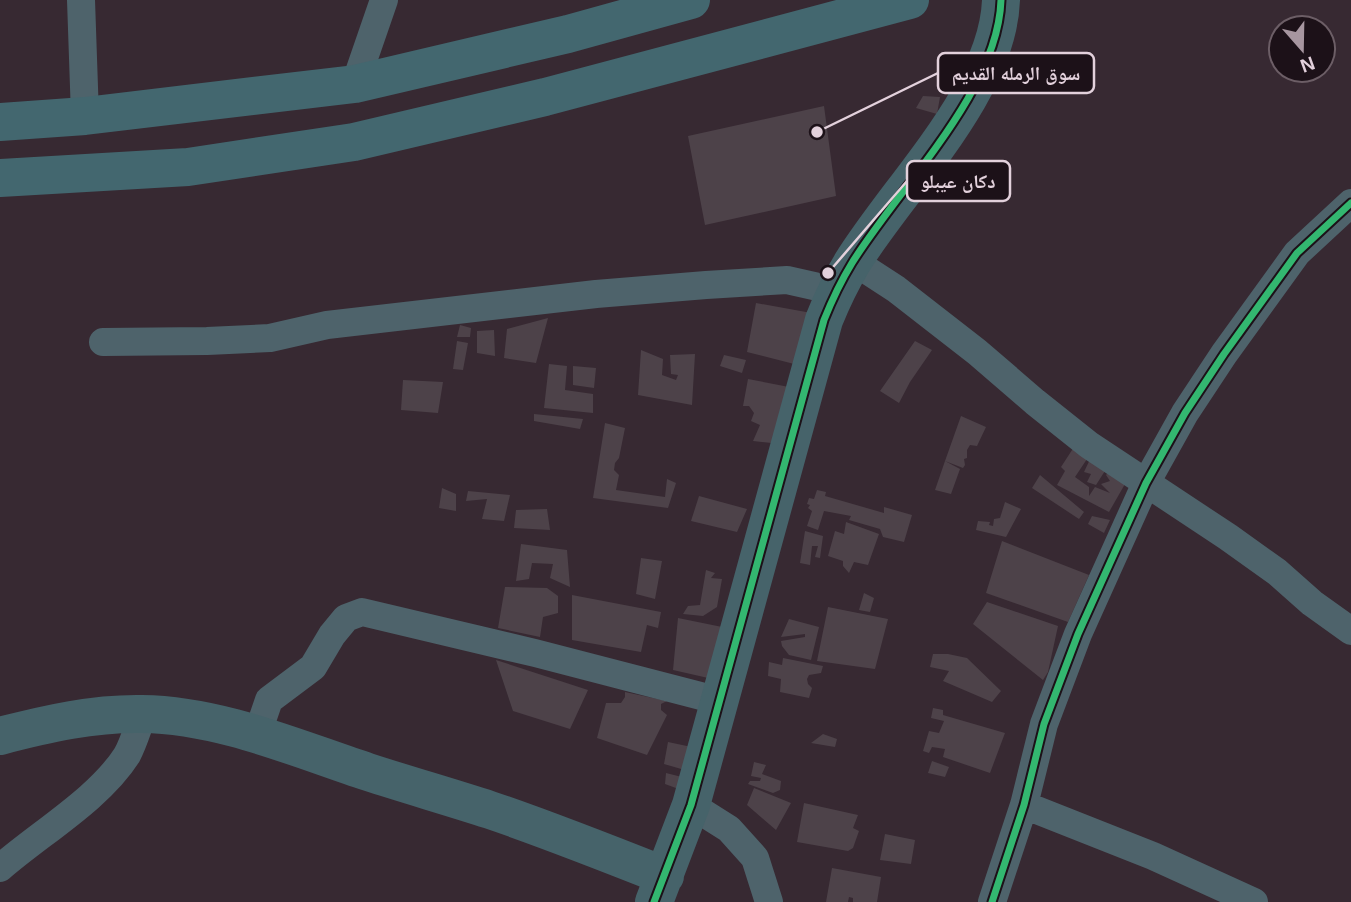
<svg xmlns="http://www.w3.org/2000/svg" width="1351" height="902" font-family="Arial,'Noto Naskh Arabic',sans-serif">
<style>
.building{fill:#4d4249}
.lines{fill:none;stroke-linecap:round;stroke-linejoin:round}
.street{stroke:#4e636b;stroke-width:28}
.secondary{stroke:#46636a;stroke-width:38}
.primary{stroke:#43676f;stroke-width:38}
.cycleway-casing{stroke:#1c1118;stroke-width:11}
.cycleway{stroke:#33b770;stroke-width:7}
.leader{fill:none;stroke:#e3d1dc;stroke-width:2.5}
.callout-dot{fill:#e3d1dc;stroke:#1c1118;stroke-width:2.5}
.callout{fill:#1c1118;stroke:#e3d1dc;stroke-width:2.5}
.callout-label{font-size:19px;text-anchor:middle;font-weight:bold;fill:#e3d1dc}
</style>
<rect width="100%" height="100%" fill="#372932"/>
<path class="building" d="M923 96 940 97 937 114 916 108Z
M824 106 836 196 705 225 688 136Z
M756 303 817 314 802 366 747 352Z
M548 318 536 363 504 358 507 329Z
M460 325 471 328 470 337H457Z
M494 330 495 356 477 353V331Z
M457 341 468 343 463 370 453 369Z
M915 341 932 350 910 382 899 403 880 391Z
M641 350 663 359 662 375 676 380 678 375 671 374 670 355 695 354 692 405 638 395Z
M724 355 746 360 742 373 720 366Z
M549 364 567 366 565 390 593 394V413L544 408Z
M573 366 596 368 594 388 573 385Z
M748 379 789 387 772 443 753 441 760 425 751 421 754 413 749 406H743Z
M403 380 443 382 438 413 401 410Z
M534 414 583 419 580 429 534 421Z
M961 416 986 427 977 446 970 445 967 450V458L964 459 965 465 963 468 945 461 960 469 951 494 935 490 945 461Z
M605 423 625 428 619 458 615 463 614 470 619 475 616 490 665 497 667 479 676 483 668 508 593 498Z
M1074 447 1089 456 1075 477 1089 487V496L1095 487 1110 493 1101 484 1110 481 1106 475 1111 469 1129 477 1109 512 1057 485 1065 471 1061 467Z
M1093 453 1110 463 1096 485 1087 482 1091 474 1084 472Z
M1040 475 1084 512 1079 519 1032 488Z
M442 488 456 494V511L439 508Z
M817 490 826 492 825 496 884 513V507L912 515 904 542 883 537 880 529 849 520 851 516 824 511 818 530 807 526 812 511 808 508 810 505 807 504 809 498 814 499Z
M468 491 510 495 504 521 482 519 487 499 466 501Z
M699 496 747 509 737 532 691 521Z
M1005 502 1021 509 1006 537 976 530 978 521 990 522 989 525 993 526 994 519 1000 518Z
M547 509 550 530 514 528 516 510Z
M1092 516 1110 520 1104 533 1088 524Z
M846 522 879 534 868 565 854 562 849 573 843 566V561L828 556 835 531 844 534Z
M805 531 823 536 820 558 815 557 818 546H812L810 565 800 563Z
M1002 541 1089 575 1068 622 986 593Z
M521 544 567 550 570 587 550 578 553 564 532 563 529 579 516 581Z
M641 558 662 561 655 599 636 594Z
M706 570 715 573 711 578 722 579 717 607 703 616 683 614 688 606 700 605Z
M505 587 547 588 558 596V613L543 617 540 637 498 628Z
M864 593 874 598 870 612 859 610Z
M572 595 661 612 658 628 647 625 641 652 572 640Z
M987 602 1058 626 1048 672 1043 680 973 624Z
M828 607 888 619 875 669 817 661Z
M678 618 732 629 717 680 673 670Z
M789 619 819 627 811 660 789 655 782 646 781 641 805 637V634L781 637Z
M933 654H948L967 658 1001 691 992 702 943 681 949 671 930 667Z
M783 658 823 666 821 673 809 675 807 679 808 684 812 688 809 698 780 692 781 679 768 676 769 662 782 665Z
M496 660 588 690 570 729 513 711Z
M625 692 667 701 661 704V710L667 715 647 755 597 738 606 703H621L625 697Z
M933 708 943 710V715L1005 733 990 773 943 757 945 749 932 747 929 753 923 751 929 731 939 733 944 721 931 718Z
M823 734 837 739 835 747 811 743Z
M668 742 701 749 695 773 664 764Z
M932 761 949 767 945 777 928 773Z
M754 762 766 765 762 774 781 781 780 790 773 793 748 784 750 781H760L761 778 751 776Z
M666 773 690 779 684 791 665 784Z
M754 788 791 803 776 830 747 805Z
M804 803 858 815 853 828 859 831 853 848 848 851 797 842Z
M885 834 915 840 911 864 880 860Z
M832 868 881 877 877 902H853V898L849 897 848 902H826Z"/>
<g class="lines">
<path class="street" d="M81 0 85 116
M355 84 384 0
M853 261 896 289 977 352 1035 402 1089 445 1228 537 1277 572 1312 603 1351 631
M103 342 207 341 270 338 327 325 596 294 706 285 787 280 836 291
M257 735 269 700 313 667 332 635 346 618 362 612 535 653 720 701
M691 805 729 829 755 858 769 902
M1024 805 1153 856 1254 902
M0 868C40 833 99 799 127 755 134 742 138 727 143 714
M992 902 1024 805 1044 724 1078 634 1146 483 1185 413 1224 354 1297 253 1351 203"/>
<path class="secondary" d="M0 736C46 724 94 713 142 714 220 715 295 748 368 772 408 785 450 797 490 810 549 830 607 853 665 876
M654 902 691 805 824 320C832 300 841 281 852 263 899 187 998 92 1001 0"/>
<path class="primary" d="M0 122 85 116 355 84 568 34 691 0
M0 178 188 167 354 142 545 97 910 0"/>
<g class="cycleway-casing">
<path id="cycleway" d="M654 902 691 805 824 320C832 300 841 281 852 263 899 187 998 92 1001 0
M992 902 1024 805 1044 724 1078 634 1146 483 1185 413 1224 354 1297 253 1351 203"/>
</g>
<use href="#cycleway" class="cycleway"/>
</g>
<path class="leader" d="M817 132L938 73M828 273L907 181"/>
<g class="callout-dot">
<circle cx="817" cy="132" r="7"/>
<circle cx="828" cy="273" r="7"/>
</g>
<g class="callout">
<rect x="938" y="53" width="156" height="40" rx="7"/>
<rect x="907" y="161" width="103" height="40" rx="7"/>
</g>
<g class="callout-label">
<text x="1016" y="80">سوق الرمله القديم</text>
<text x="958" y="188">دكان عيبلو</text>
</g>
<g transform="translate(1302 49) rotate(160)"><circle r="33" fill="#1c1118" stroke="#6c5e66" stroke-width="2"/>
<path d="M0-5L12 26L0 18L-12 26Z" fill="#a796a0"/>
<text y="-10" font-size="19" font-weight="bold" text-anchor="middle" fill="#e3d1dc">N</text>
</g>
</svg>
